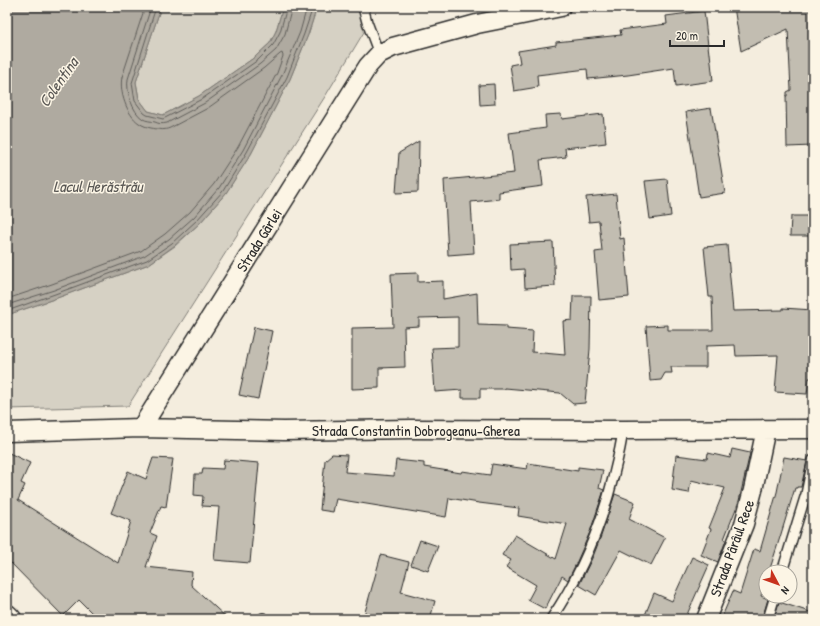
<svg xmlns="http://www.w3.org/2000/svg" width="820" height="626" font-family="'Patrick Hand',sans-serif">
<style>
.green{fill:#d6d1c4;stroke:#807e78}
.water{fill:#afaaa0;stroke:#7a7771}
.lines{fill:none;stroke-linecap:round;stroke-linejoin:round}
.shore{stroke:#605e5a;stroke-width:1}
.building{fill:#c2bdb1;stroke:#2b2b2b}
.service-casing{stroke:#2b2b2b;stroke-width:12}
.minor-casing{stroke:#2b2b2b;stroke-width:21}
.primary-casing{stroke:#2b2b2b;stroke-width:25}
.service{stroke:#fcf5e5;stroke-width:9}
.minor{stroke:#fcf5e5;stroke-width:18}
.primary{stroke:#fcf5e5;stroke-width:22}
.labels{text-anchor:middle;dominant-baseline:central;stroke-width:3;stroke-linejoin:round;paint-order:stroke}
.street-label{font-size:15px;fill:#2b2b2b;stroke:#fcf5e5}
.water-label{font-size:16px;font-style:italic;fill:#595754;stroke:#fcf5e5}
</style>
<rect width="100%" height="100%" fill="#f4edde"/>
<filter id="ink" filterUnits="userSpaceOnUse"><feTurbulence type="fractalNoise" baseFrequency=".025" numOctaves="2"/><feDisplacementMap in="SourceGraphic" scale="8" xChannelSelector="R" yChannelSelector="G"/><feConvolveMatrix kernelMatrix="1 2 1 2 8 2 1 2 1" color-interpolation-filters="sRGB"/></filter>
<g filter="url(#ink)">
<path class="green" d="M161 7H283L276 31 270 43 255 57 199 96 163 115 148 111 139 99 136 82Z
M317 7H363L367 22 364 32 326 95 128 406 7 409V315L57 298 149 264 175 246 200 223 226 193 251 154 290 79 308 35Z"/>
<path class="water" d="M7 7H161L136 82 139 99 148 111 163 115 199 96 255 57 270 43 276 31 283 7H317L308 35 290 79 251 154 226 193 200 223 174 246 149 264 57 298 7 315Z"/>
<g class="lines">
<path class="shore" d="M151 7 128 79C126 91 132 112 143 119 146 121 151 121 155 122 159 124 162 124 167 123L205 103 260 64 276 50 285 34 292 7
M156 7 132 83 135 101 144 113 147 115 163 119 202 99 258 60 273 45 280 32 287 7
M7 299 52 284 141 251 165 234 190 212 214 184 238 147 277 73 283 56 282 53 280 54 264 68 208 108 170 128C163 131 158 129 151 128 147 127 143 126 139 123 127 115 119 92 122 77L145 7
M7 305 54 290 144 256 169 239 194 217 219 188 243 150 282 75 300 32 307 7
M7 311 55 294 147 260 172 243 197 220 223 191 247 152 287 77 304 34 313 7"/>
</g>
<path class="building" d="M734 7H813V146L787 147 786 96H787V92L791 90 788 29 741 51Z
M704 11 709 54 710 53 713 81 676 86 674 68 628 75 588 79 587 69 537 75 538 87 514 91 510 65 520 63 518 51 556 45V42L621 35 620 30 667 24 666 16Z
M494 84 495 104 480 105 479 85Z
M711 108 725 193 699 197 686 112Z
M561 114 562 119 603 114 606 143 565 148 566 157 540 160 543 186 499 192V199L471 202 474 253 448 255 444 180 514 173 509 133 546 128 545 115Z
M419 141 418 192 396 193 399 153Z
M667 179 671 216 650 219 645 181Z
M616 194 620 239 624 238 629 297 599 300 595 252 602 251 599 221 589 222 586 197Z
M791 216H813V236H790Z
M553 242 555 286 525 288 524 269 511 270 510 244Z
M727 245 733 311 783 310V308L813 310V378H809L807 394 775 392 778 355 736 356 735 345 706 346V367H671L672 373H665L661 380 650 381 646 326 668 325V330H713L712 297H709L704 247Z
M418 273V282L443 281V299L477 293 478 325 506 326V329L533 331 532 352 565 355 563 321 572 320 573 296H591L590 349 585 403 573 404 560 393 505 388V389H480V398H462V390L435 392 432 348 458 347V317L419 318V326L404 327 405 367 379 368V388L352 389V328L393 327 391 274Z
M254 327 272 331 258 399 239 395Z
M732 449 750 453 739 501 724 539 726 540 718 562 701 555 711 529 709 528 725 488 691 480 689 493 672 490 676 455 707 459 708 453 730 458Z
M7 452 30 463 21 483 25 485 18 500 118 563 131 521 111 513 128 471 146 479 153 458 173 459 166 507 161 506 150 533 157 536 146 567 192 572 191 585 228 619H98L79 600 63 616 7 559Z
M332 454 347 455 345 472 394 476 396 460 424 463V467L461 473 462 471 490 475 492 464 527 469 528 463 578 471V467L603 470 599 488 604 490 590 532 575 566 568 580 562 576 545 609 528 600 536 585 506 567 511 560 502 555 515 535 556 559 567 524 518 516 519 508 479 503 449 498 446 517 336 499 333 512 320 510 325 460Z
M784 457 807 461 801 487H797V488H795L781 534 769 572H766V580L761 596 768 599 762 619H721L733 591 740 594 754 549 760 551 777 492Z
M224 460 259 463 250 563 214 560 219 507 202 506 203 496 194 495 195 474H202L203 468 223 469Z
M615 494 635 502 629 519 665 538 651 565 621 550 596 595 579 585 594 554 601 536Z
M420 540 438 546 428 571 411 565Z
M381 555 409 562 401 592 435 601 430 619H363Z
M692 557 709 565 685 619H654L645 615 654 593 672 601Z
M779 602 813 613V619H774Z"/>
<g class="lines">
<g class="service-casing">
<path id="service" d="M363 7 367 22 379 54
M782 572 806 494 813 460
M262 619 263 618
M551 619C581 575 600 530 613 478 617 462 621 447 623 430
M768 619 775 596"/>
</g>
<g class="minor-casing">
<path id="minor" d="M141 428 368 66 379 54 393 47 477 24 561 7
M7 432 141 428 284 431 411 429 623 430 813 429
M706 619 744 524 753 490 764 438V429"/>
</g>
<g class="primary-casing">
<path id="primary" d="M7 616 10 619"/>
</g>
<use href="#service" class="service"/>
<use href="#minor" class="minor"/>
<use href="#primary" class="primary"/>
</g>
</g>
<g class="labels">
<g class="street-label">
<text transform="translate(259 240) rotate(-58)">Strada Gârlei</text>
<text x="416" y="430">Strada Constantin Dobrogeanu-Gherea</text>
<text transform="translate(732 548) rotate(-70)">Strada Pârâul Rece</text>
</g>
<g class="water-label">
<text transform="translate(58 82) rotate(-55)">Colentina</text>
<text x="98" y="186">Lacul Herăstrău</text>
</g>
</g>
<rect width="820" height="626" fill="none" stroke="#fcf5e5" stroke-width="24"/>
<rect x="12" y="12" width="796" height="602" fill="none" stroke="#2b2b2b" stroke-width="1.5" filter="url(#ink)"/>
<g transform="translate(778 584) rotate(131)"><circle r="19" fill="#fcf5e5" stroke="#a8a49b"/>
<path d="M0-3L7 15L0 10L-7 15Z" fill="#c8321e"/>
<text y="-6" font-size="11" font-weight="bold" text-anchor="middle" fill="#2b2b2b">N</text>
</g>
<path d="M670 40v6h54v-6" fill="none" stroke="#2b2b2b" stroke-width="2"/>
<text x="676" y="40" font-size="12" fill="#2b2b2b" stroke="#fcf5e5" stroke-width="3" paint-order="stroke">20 m</text>
</svg>
